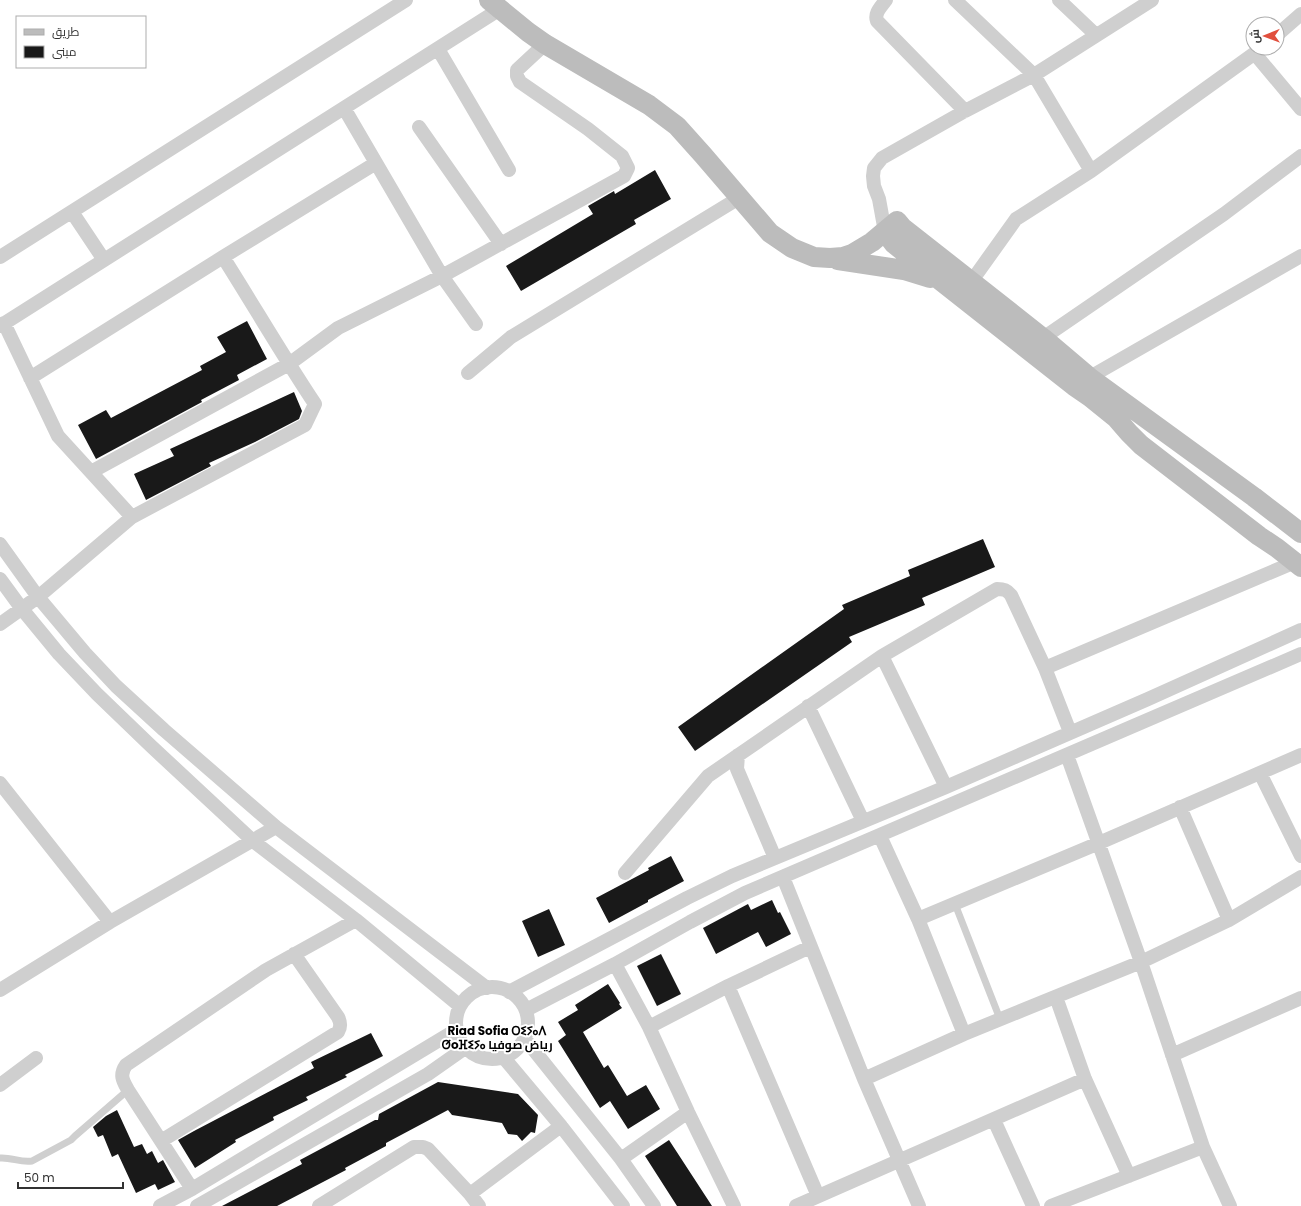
<svg xmlns="http://www.w3.org/2000/svg" width="1301" height="1206" font-family="Poppins,Cairo,'Noto Sans Tifinagh',sans-serif">
<style>
.building{fill:#191919}
.lines{fill:none;stroke-linecap:round;stroke-linejoin:round}
.lane{stroke:#cfcfcf;stroke-width:7}
.street{stroke:#cfcfcf;stroke-width:14}
.secondary{stroke:#bcbcbc;stroke-width:20}
.labels{text-anchor:middle;dominant-baseline:central;stroke-width:4;stroke-linejoin:round;paint-order:stroke}
.neighbourhood-label{font-size:12px;font-weight:bold;fill:#000;stroke:#fff}
</style>
<rect width="100%" height="100%" fill="#fff"/>
<path class="building" d="M655 170 671 199 634 220 636 224 521 291 506 266 593 214 588 206 614 191 615 194Z
M247 321 267 359 237 375 239 380 201 400 202 402 96 459 78 425 106 410 111 418 202 370 200 366 226 352 217 337Z
M294 392 302 411 299 419 255 442 209 463 211 466 146 500 134 474 174 456 170 449Z
M983 539 995 567 922 598 925 605 849 637 852 642 695 751 678 727 844 609 842 605 910 576 908 570Z
M671 856 684 881 648 900V902L609 923 596 898 649 870 648 868Z
M772 900 778 913 780 912 791 934 766 947 758 932 716 954 703 928 748 904 751 910Z
M549 909 565 945 538 957 522 921Z
M661 954 681 994 657 1006 637 966Z
M608 984 620 1003 619 1004 622 1008 583 1032 604 1068 608 1065 627 1096 646 1085 660 1109 628 1129 610 1101 600 1108 558 1041 566 1035 558 1022 578 1010 575 1005Z
M371 1033 383 1056 345 1075 347 1077 306 1097 308 1100 273 1117 274 1120 235 1140 236 1142 195 1168 178 1140 194 1131 314 1068 311 1062Z
M438 1082 518 1094 538 1115 535 1133 531 1132 522 1141 517 1135 508 1134 502 1123 452 1115 448 1110 386 1143V1146L345 1168 346 1170 277 1206H222L302 1164 300 1160 375 1120H378L379 1114Z
M117 1110 134 1147 142 1144 147 1154 152 1151 158 1163 163 1160 175 1182 158 1190 155 1184 136 1193 118 1154 112 1157 103 1135 98 1137 93 1127 106 1116Z
M669 1140 712 1206H677L645 1156Z"/>
<g class="lines">
<path class="lane" d="M955 904 1000 1019
M0 1158C11 1157 21 1163 32 1161L71 1140 75 1136 128 1090"/>
<path class="street" d="M886 0C881 7 874 13 877 21L965 111
M955 0 1034 75 1091 171
M1059 0 1096 35
M1277 35 1301 14
M438 49 509 170
M1255 54 1301 109
M419 127 501 244
M72 212 104 260
M885 232 879 199 874 186 873 176 874 168 882 158 965 111 1034 75 1152 0
M0 257 406 0
M971 282 1016 219 1091 171 1262 48
M4 323 58 436 132 517
M476 324 442 276 624 176 628 168 622 156 588 129 520 82 517 76V70L545 44
M0 326 500 9
M1043 338 1224 214 1301 156
M468 373 511 337 739 198
M30 378 223 257 376 163
M1083 381 1301 256
M91 472 289 364 338 328 442 276 344 108
M0 544 38 597 85 653 116 686 164 730 276 827 487 988
M0 579 22 609 59 654 97 694 151 746 253 841 356 920 460 1006
M0 624 38 597 132 517 305 425 315 404C283 356 254 306 223 257
M882 656 946 787
M1045 668 1295 562
M808 706 863 821
M738 755 737 769 775 858
M1067 755 1141 962 1203 1147 1230 1206
M1260 773 1301 856
M0 783 110 922
M1180 807 1229 920
M880 836 918 919 964 1034
M625 873 708 776 882 656 997 589C1004 589 1007 590 1011 595L1045 668 1070 732
M783 877 864 1079 919 1206
M918 919 1099 843 1301 755
M615 964 649 1027 688 1112 734 1206
M728 986 818 1196
M456 1023a36 36 0 1 1 72 0a36 36 0 1 1-72 0Z
M0 990 110 922 276 827
M509 992 687 898 732 876 946 787 1148 699 1301 630
M1056 997 1085 1079 1129 1176
M526 1010 615 964 690 922 745 893 1301 654
M649 1027 728 986 810 947
M525 1039 621 1159 654 1206
M1172 1055 1301 998
M504 1058 561 1126 623 1206
M864 1079 964 1034 1141 962 1229 920 1301 877
M0 1085 36 1058
M994 1120 1033 1206
M161 1141 338 1032C341 1027 341 1023 338 1017L294 954
M621 1159 688 1112
M192 1189 128 1090C123 1081 119 1075 126 1065L266 970 356 920
M470 1194 561 1126
M160 1206 192 1189 456 1030
M197 1206 428 1074 465 1048
M319 1206 414 1147H423L428 1149 470 1194 479 1206
M796 1206 1085 1079
M1051 1206 1203 1147"/>
<path class="secondary" d="M489 0 528 32 545 44 649 105 677 126 703 155 770 233 792 248 814 257 830 258 843 257 852 254 872 242 897 221 902 227 1043 338 1089 377 1254 497 1301 533
M885 232 894 244 1074 386 1090 397 1116 418 1129 433 1141 445 1259 536 1277 548 1301 567
M838 260 904 270 930 278"/>
</g>
<g class="labels">
<g class="neighbourhood-label">
<text x="497" y="1030">Riad Sofia ⵔⵉⵢⴰⴷ<tspan x="497" dy="14">ⵚoⴼⵉⵢⴰ رياض صوفيا</tspan></text>
</g>
</g>
<rect x="16" y="16" width="130" height="52" fill="#ffffff" stroke="#adadad"/>
<rect x="24" y="29" width="20" height="6" fill="#bcbcbc" stroke="#adadad"/>
<text x="52" y="36" font-size="12" fill="#323232">طريق</text>
<rect x="24" y="46" width="20" height="12" fill="#191919" stroke="#adadad"/>
<text x="52" y="56" font-size="12" fill="#323232">مبنى</text>
<g transform="translate(1265 36) rotate(269)"><circle r="19" fill="#ffffff" stroke="#adadad"/>
<path d="M0-3L7 15L0 10L-7 15Z" fill="#e14f3d"/>
<text y="-6" font-size="11" font-weight="bold" text-anchor="middle" fill="#323232">ش</text>
</g>
<path d="M18 1182v6h105v-6" fill="none" stroke="#323232" stroke-width="2"/>
<text x="24" y="1182" font-size="12" fill="#323232" stroke="#ffffff" stroke-width="3" paint-order="stroke">50 m</text>
</svg>
